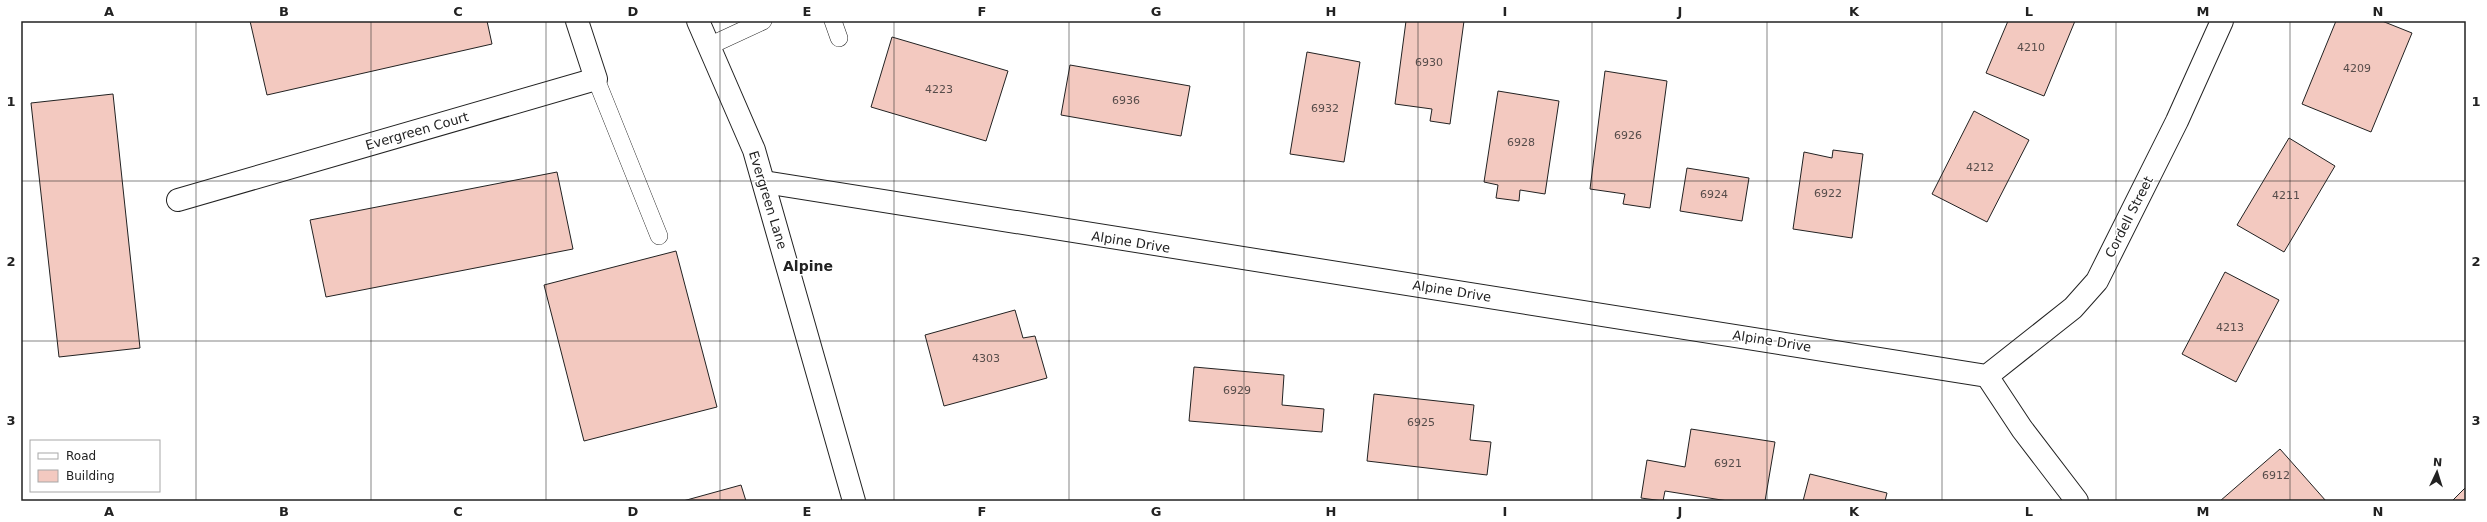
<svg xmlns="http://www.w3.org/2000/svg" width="2487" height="522" font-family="'DejaVu Sans',sans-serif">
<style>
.building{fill:#f3c9c0;stroke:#222}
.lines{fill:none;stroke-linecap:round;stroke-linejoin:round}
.service-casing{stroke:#222;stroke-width:18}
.minor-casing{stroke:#222;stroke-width:24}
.tertiary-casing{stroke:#222;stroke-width:24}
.service{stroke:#fff;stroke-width:17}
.minor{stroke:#fff;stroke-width:22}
.tertiary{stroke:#fff;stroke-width:22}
.grid{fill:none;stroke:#222;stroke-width:1;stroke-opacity:0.55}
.labels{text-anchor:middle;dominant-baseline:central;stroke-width:3;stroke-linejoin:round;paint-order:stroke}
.number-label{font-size:11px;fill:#564c4a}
.street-label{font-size:13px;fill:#222;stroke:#fff}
.neighbourhood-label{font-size:14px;font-weight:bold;fill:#222;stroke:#fff}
.neatline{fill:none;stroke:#222;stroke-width:1.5}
.grid-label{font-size:13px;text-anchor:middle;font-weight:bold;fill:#222}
</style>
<rect width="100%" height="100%" fill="#fff"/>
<path class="building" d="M250 21H487L492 44 267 95Z
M1406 21H1464L1450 124 1430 121 1432 109 1395 104Z
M2008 21H2075L2044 96 1986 73Z
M2336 21H2382L2412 33 2371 132 2302 104Z
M892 37 1008 71 986 141 871 107Z
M1307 52 1360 62 1344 162 1290 154Z
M1070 65 1190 86 1181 136 1061 115Z
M1605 71 1667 81 1650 208 1623 204 1625 194 1590 189Z
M1498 91 1559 101 1545 194 1520 190 1519 201 1496 198 1498 185 1484 182Z
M113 94 140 348 59 357 31 103Z
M1974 111 2029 140 1987 222 1932 194Z
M2289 138 2335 166 2284 252 2237 225Z
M1833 150 1863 154 1852 238 1793 229 1804 152 1832 158Z
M1687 168 1749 178 1742 221 1680 211Z
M557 172 573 249 326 297 310 220Z
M676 251 717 407 584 441 544 285Z
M2225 272 2279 300 2236 382 2182 354Z
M1015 310 1023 338 1035 336 1047 378 944 406 925 335Z
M1194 367 1284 375 1282 405 1324 409 1322 432 1189 421Z
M1374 394 1474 405 1470 440 1491 442 1487 475 1367 461Z
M1691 429 1775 442 1765 501H1728L1665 491 1663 501 1641 498 1647 460 1685 467Z
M2280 449 2326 501H2220Z
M1810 474 1887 493 1885 501H1803Z
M741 485 746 501H683Z
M2466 487V501H2452Z"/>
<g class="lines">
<g class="service-casing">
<path id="service" d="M833 21 839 38
M709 46 763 21
M596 79 659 236"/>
</g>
<g class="minor-casing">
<path id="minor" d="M764 182C1172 250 1580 310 1987 376L2022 429 2077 501
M178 200 596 79 577 21
M1987 376 2073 308 2097 281 2177 121 2222 21"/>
</g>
<g class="tertiary-casing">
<path id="tertiary" d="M698 21 754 150 854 501"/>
</g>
<use href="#service" class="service"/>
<use href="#minor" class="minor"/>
<use href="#tertiary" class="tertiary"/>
</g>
<path class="grid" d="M196 21V501M371 21V501M546 21V501M720 21V501M894 21V501M1069 21V501M1244 21V501M1418 21V501M1592 21V501M1767 21V501M1942 21V501M2116 21V501M2290 21V501M21 181H2466M21 341H2466"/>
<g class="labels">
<g class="number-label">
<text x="2031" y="47">4210</text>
<text x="1429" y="62">6930</text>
<text x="2357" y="68">4209</text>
<text x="939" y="89">4223</text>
<text x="1126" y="100">6936</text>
<text x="1325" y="108">6932</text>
<text x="1628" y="135">6926</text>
<text x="1521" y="142">6928</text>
<text x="1980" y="167">4212</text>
<text x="1828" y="193">6922</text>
<text x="1714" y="194">6924</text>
<text x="2286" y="195">4211</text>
<text x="2230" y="327">4213</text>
<text x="986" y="358">4303</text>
<text x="1237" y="390">6929</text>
<text x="1421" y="422">6925</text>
<text x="1728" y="463">6921</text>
<text x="2276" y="475">6912</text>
</g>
<g class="street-label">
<text transform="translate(417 131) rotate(-16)">Evergreen Court</text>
<text transform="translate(768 200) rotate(73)">Evergreen Lane</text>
<text transform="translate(2129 217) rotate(-63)">Cordell Street</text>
<text transform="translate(1131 242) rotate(9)">Alpine Drive</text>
<text transform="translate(1452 291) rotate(9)">Alpine Drive</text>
<text transform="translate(1772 341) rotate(9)">Alpine Drive</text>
</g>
<g class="neighbourhood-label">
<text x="808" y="266">Alpine</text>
</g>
</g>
<rect width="2487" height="522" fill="none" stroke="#ffffff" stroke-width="44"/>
<rect x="30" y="440" width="130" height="52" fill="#ffffff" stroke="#a7a7a7"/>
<rect x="38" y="453" width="20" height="6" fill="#ffffff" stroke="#a7a7a7"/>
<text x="66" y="460" font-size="12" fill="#222222">Road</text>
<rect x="38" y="470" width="20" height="12" fill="#f3c9c0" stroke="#a7a7a7"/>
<text x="66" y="480" font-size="12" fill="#222222">Building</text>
<g transform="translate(2437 472) rotate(4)" stroke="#ffffff" stroke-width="3" paint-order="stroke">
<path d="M0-3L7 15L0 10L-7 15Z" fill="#222222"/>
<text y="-6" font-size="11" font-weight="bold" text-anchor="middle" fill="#222222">N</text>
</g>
<rect x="22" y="22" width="2443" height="478" class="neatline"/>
<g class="grid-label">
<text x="109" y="16">A</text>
<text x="284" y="16">B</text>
<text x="458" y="16">C</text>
<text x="633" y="16">D</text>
<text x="807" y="16">E</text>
<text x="982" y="16">F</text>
<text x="1156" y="16">G</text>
<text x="1331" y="16">H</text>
<text x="1505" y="16">I</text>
<text x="1680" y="16">J</text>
<text x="1854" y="16">K</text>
<text x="2029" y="16">L</text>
<text x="2203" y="16">M</text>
<text x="2378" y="16">N</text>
<text x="11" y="106">1</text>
<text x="2476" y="106">1</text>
<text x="11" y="266">2</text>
<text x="2476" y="266">2</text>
<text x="11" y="425">3</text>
<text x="2476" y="425">3</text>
<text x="109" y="516">A</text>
<text x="284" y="516">B</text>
<text x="458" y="516">C</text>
<text x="633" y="516">D</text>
<text x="807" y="516">E</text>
<text x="982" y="516">F</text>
<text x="1156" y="516">G</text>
<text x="1331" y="516">H</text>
<text x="1505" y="516">I</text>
<text x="1680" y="516">J</text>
<text x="1854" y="516">K</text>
<text x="2029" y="516">L</text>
<text x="2203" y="516">M</text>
<text x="2378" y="516">N</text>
</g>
</svg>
